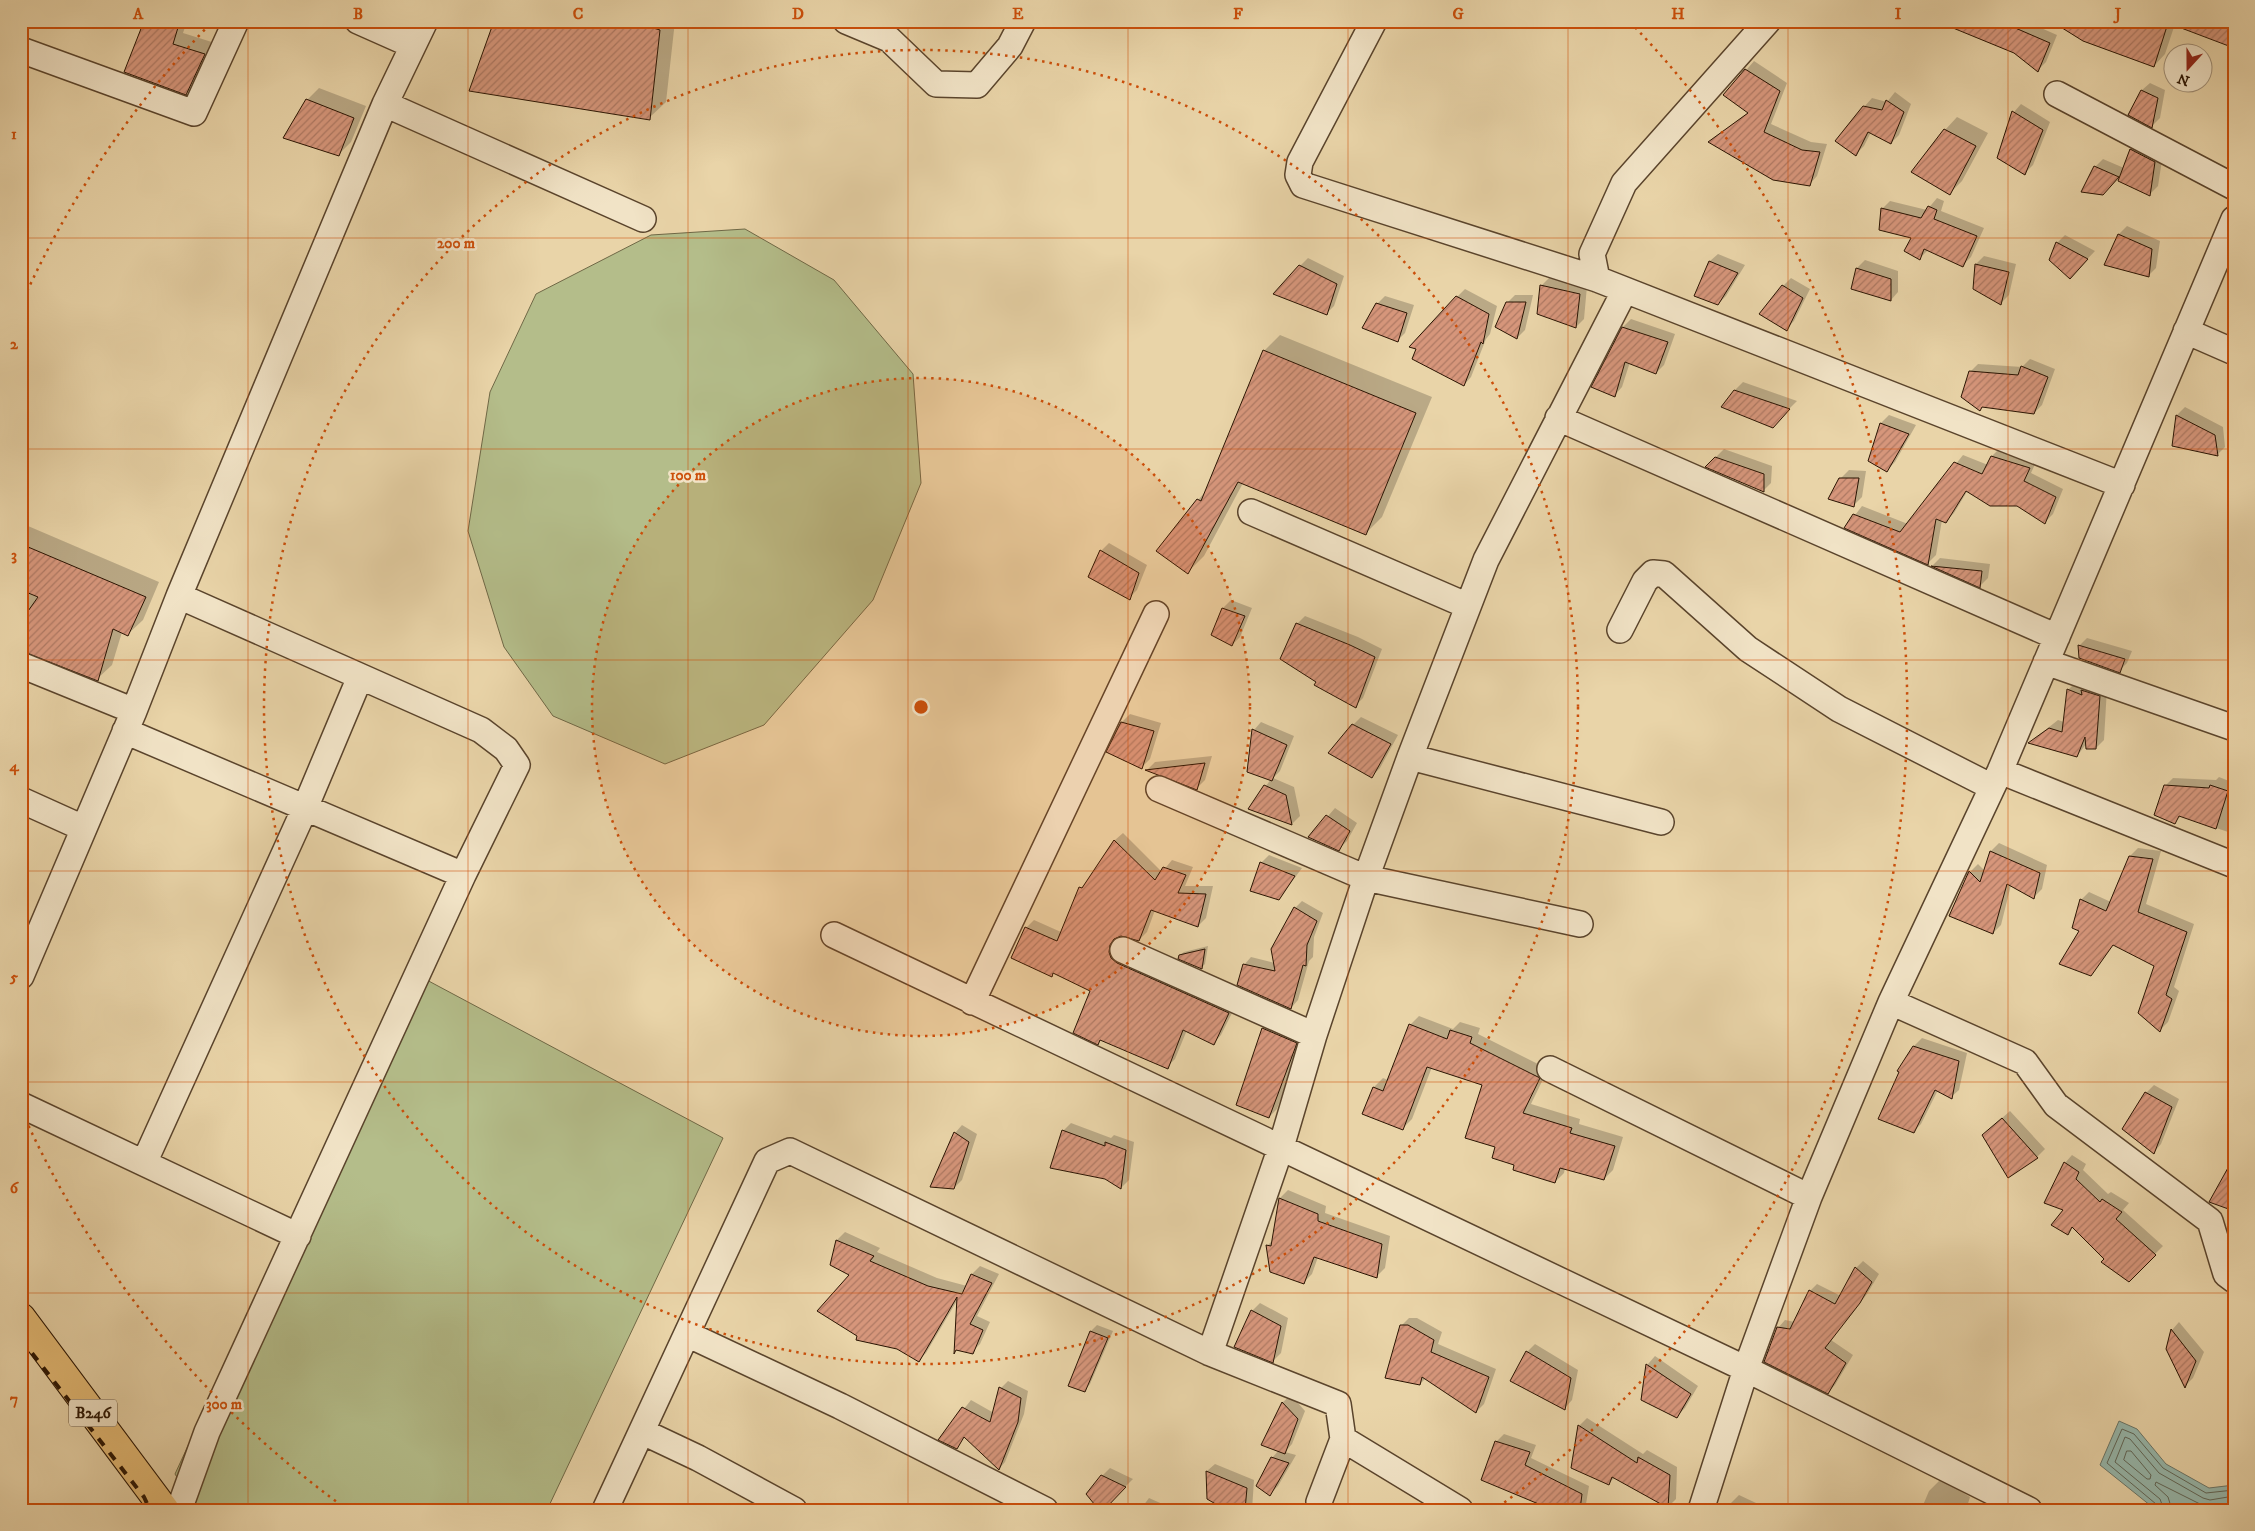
<svg xmlns="http://www.w3.org/2000/svg" width="2255" height="1531" font-family="'IM FELL DW Pica',serif">
<style>
.pitch{fill:#b4bd8a;stroke:#6f6846}
.water{fill:#97b8ac;stroke:#6b7668}
.shadow{fill:#0003}
.lines{fill:none;stroke-linecap:round;stroke-linejoin:round}
.shore{stroke:#606657;stroke-width:1}
.building{fill:url(#building-hatch);stroke:#2a1402}
.minor-casing{stroke:#5a442c;stroke-width:28}
.major-casing{stroke:#2a1402;stroke-width:30}
.minor{stroke:#f1e3c6;stroke-width:25}
.major{stroke:#e4ba74;stroke-width:28}
.rail{stroke:#2a1402;stroke-width:4;stroke-dasharray:9 9;stroke-linecap:butt}
.grid{fill:none;stroke:#cc4f0a;stroke-width:1;stroke-opacity:0.55}
.ring{fill:none;stroke:#cc4f0a;stroke-width:2.5;stroke-dasharray:2.5 5}
.labels{text-anchor:middle;dominant-baseline:central;stroke-width:5;stroke-linejoin:round;paint-order:stroke}
.shield{fill:#f1e3c6;stroke:#66523d;stroke-width:1}
.shield-label{font-size:16px;font-weight:bold;fill:#2a1402}
.centre{fill:#cc4f0a;stroke:#f1e3c6;stroke-width:2.5}
.ring-label{font-size:15px;text-anchor:middle;font-weight:bold;fill:#cc4f0a;stroke:#f1e3c6;stroke-width:5;stroke-linejoin:round;paint-order:stroke}
.neatline{fill:none;stroke:#cc4f0a;stroke-width:2}
.grid-label{font-size:16px;text-anchor:middle;font-weight:bold;fill:#cc4f0a}
</style>
<defs>
<pattern id="building-hatch" width="6" height="6" patternUnits="userSpaceOnUse" patternTransform="scale(1.25)"><rect width="6" height="6" fill="#d6967b"/><path d="M-1 1l2-2M0 6l6-6M5 7l2-2" fill="none" stroke="#ae7963"/></pattern>
</defs>
<rect width="100%" height="100%" fill="#e9d4a8"/>
<filter id="stains"><feTurbulence type="fractalNoise" baseFrequency=".004" numOctaves="4"/><feColorMatrix values="0 0 0 0 .2 0 0 0 0 .09 0 0 0 0 .02 0 0 0 .5 -.17"/></filter>
<radialGradient id="worn" r=".72"><stop offset=".6" stop-color="#630" stop-opacity="0"/><stop offset="1" stop-color="#630" stop-opacity=".3"/></radialGradient>
<path class="pitch" d="M745 229 834 280 913 374 921 483 873 600 764 725 665 764 553 716 504 647 468 531 490 392 536 294 651 235Z
M408 970 723 1138 547 1510H197L175 1474Z"/>
<path class="water" d="M2119 1421 2137 1429 2166 1464 2209 1488 2234 1485V1510H2156L2100 1465Z"/>
<path class="shadow" d="M187 21 183 33 215 43 197 83 186 94 144 24 134 22Z
M496 21H675L666 102 649 118Z
M1951 21H2025L2057 35 2046 62 2038 70 2015 52Z
M2234 21 2175 24 2165 54 2154 66 2060 26Z
M1754 61 1787 83 1771 124 1811 142 1827 144 1817 176 1809 185 1710 141 1749 112 1725 95Z
M2150 83 2165 90 2160 118 2152 126 2130 115 2142 90Z
M319 88 366 106 351 142 339 154 307 100Z
M1895 92 1911 104 1899 135 1891 143 1871 132 1864 146 1856 154 1864 107 1872 98 1887 102Z
M2021 104 2050 122 2033 165 2025 173 1998 158 2014 112Z
M1957 117 1988 133 1962 181 1950 193 1945 130Z
M2139 141 2163 154 2158 186 2150 194 2122 174 2111 186 2095 167 2103 159 2124 168 2131 149Z
M1937 198 1944 201 1941 211 1984 228 1971 257 1963 265 1928 250 1920 258 1913 237 1882 209 1890 201 1927 210Z
M2127 226 2160 241 2156 268 2148 276 2119 234Z
M2065 235 2095 251 2078 269 2057 243Z
M1718 254 1745 265 1726 296 1718 304 1710 261Z
M1984 256 2016 264 2009 295 2001 303 1974 288 1976 264Z
M1308 258 1344 276 1334 306 1326 314 1300 266Z
M1865 260 1898 271V292L1891 300 1857 268Z
M1550 277 1587 286 1584 319 1576 327 1538 313 1542 285Z
M1791 278 1810 289 1794 321 1786 329 1783 286Z
M1465 289 1497 306 1490 334 1486 339 1471 377 1464 385 1457 297Z
M1515 295H1533L1525 330 1517 338 1507 303Z
M1385 296 1414 305 1405 333 1397 341 1377 304Z
M1631 319 1675 334 1664 365 1656 373 1630 362 1622 387 1615 395 1593 386 1623 327Z
M1280 335 1432 397 1382 517 1366 533 1243 483 1204 556 1188 572 1198 500 1206 491 1264 351Z
M2030 359 2055 369 2042 405 2034 413 1983 406 1980 409 1970 372 1978 364 2022 367Z
M1743 382 1797 401 1772 426 1735 390Z
M2185 407 2223 427 2225 447 2217 455 2173 445 2177 415Z
M1889 415 1916 425 1895 462 1887 470 1869 460 1881 423Z
M2000 448 2037 460 2031 473 2063 489 2053 514 2045 522 2018 505 1968 490 1954 513 1946 521 1942 520 1936 555 1928 563 1846 527 1862 506 1908 524 1963 455 1988 465 1992 456Z
M1724 449 1772 466 1771 483 1763 491 1716 457Z
M1849 470 1866 471 1862 497 1854 505 1840 479Z
M21 523 159 582 143 620 128 634 122 632 112 665 97 679 21 650Z
M1109 543 1147 565 1137 590 1129 598 1101 551Z
M1940 558 1990 564 1988 578 1980 586 1933 565Z
M1231 600 1252 608 1240 637 1232 645 1212 634 1223 608Z
M1305 616 1358 637 1382 649 1363 698 1355 706 1318 681 1297 624Z
M2087 638 2132 651 2127 663 2119 671 2079 646Z
M2076 682 2107 688 2104 740 2096 748 2087 743 2077 756 2030 742 2058 720 2064 722 2068 690Z
M1130 714 1161 723 1150 759 1142 767 1108 752 1122 722Z
M1361 717 1398 735 1380 768 1372 776 1353 725Z
M1261 722 1294 736 1280 771 1273 778 1294 787 1300 816 1292 824 1250 808 1271 779 1254 730Z
M1212 756 1205 780 1197 788 1148 769 1155 762Z
M2219 777 2234 783V834L2181 816 2174 823 2165 786 2173 778 2216 780Z
M1335 808 1357 823 1347 841 1339 849 1310 837Z
M1123 833 1162 872 1172 860 1193 867 1185 886H1213L1206 918 1198 926 1155 910 1147 932 1139 940 1121 934 1117 936 1116 943 1236 1005 1221 1035 1214 1043 1187 1030 1175 1059 1167 1067 1102 1039 1098 1043 1092 990 1054 972 1051 975 1026 928 1034 920 1061 932 1081 888 1089 880 1115 840Z
M1999 843 2047 865 2042 889 2034 897 2011 885 2001 925 1993 933 1950 915 1970 872 1978 864 1985 871 1991 851Z
M2138 848 2161 851 2146 904 2194 924 2174 987 2179 991 2168 1022 2160 1030 2156 965 2114 944 2090 975 2081 930V900L2089 892 2111 902 2130 856Z
M1269 855 1302 868 1279 899 1261 863Z
M1302 901 1323 913 1314 937 1313 957 1309 961 1298 1000 1291 1008 1244 965 1251 957 1275 963 1273 949 1295 908Z
M1208 946 1205 964 1201 968 1180 955 1184 952Z
M1419 1016 1453 1029 1460 1022 1480 1028 1478 1034 1548 1069 1531 1104 1580 1119 1579 1124 1623 1137 1613 1170 1604 1179 1565 1168 1564 1173 1555 1182 1516 1164 1497 1146 1484 1084 1432 1067 1412 1119 1403 1128 1364 1113 1374 1087 1383 1078 1388 1080 1410 1025Z
M1271 1020 1304 1035 1277 1109 1269 1117 1237 1104 1263 1028Z
M1922 1038 1967 1053 1959 1090 1951 1097 1938 1090 1921 1124 1913 1132 1914 1046Z
M2154 1085 2179 1099 2161 1144 2154 1152 2146 1093Z
M2010 1111 2045 1149 2037 1157 1992 1127Z
M1071 1123 1111 1138 1114 1135 1134 1142 1129 1180 1121 1188 1063 1131Z
M962 1125 977 1134 962 1180 954 1188 955 1133Z
M2072 1155 2086 1164 2083 1170 2108 1194 2111 1192 2129 1203 2123 1210 2163 1246 2129 1280 2073 1227 2067 1233 2065 1210V1163Z
M1288 1190 1326 1206 1325 1213 1390 1236 1385 1268 1377 1276 1318 1257 1312 1274 1304 1282 1271 1271 1268 1245 1274 1239 1280 1198Z
M845 1232 880 1248 877 1252 937 1278 967 1286 972 1274 980 1266 999 1274 977 1316 990 1322 980 1344 972 1352 957 1349 955 1351 958 1299 926 1353 918 1361 897 1348 859 1335 851 1275 831 1264 837 1240Z
M1863 1261 1879 1274 1867 1294 1831 1340 1853 1355 1835 1385 1828 1392 1778 1328 1785 1320 1795 1322 1810 1291 1817 1284 1841 1296 1856 1268Z
M1260 1303 1288 1318 1281 1353 1273 1361 1252 1311Z
M1409 1318H1417L1442 1332 1438 1344 1496 1369 1484 1404 1476 1412 1426 1378 1420 1384 1401 1326Z
M2179 1322 2204 1352 2193 1378 2185 1386 2167 1348 2172 1330Z
M1097 1325 1113 1331 1090 1384 1084 1391 1069 1385 1091 1331Z
M1535 1344 1578 1370 1572 1400 1565 1408 1512 1381 1527 1352Z
M1655 1356 1698 1386 1685 1408 1677 1416 1642 1399 1648 1364Z
M1008 1381 1028 1391 1024 1414 1005 1462 999 1469 965 1437 956 1448 940 1439 971 1400 994 1413 1001 1388Z
M1291 1395 1305 1411 1292 1444 1285 1452 1296 1455 1278 1486 1270 1494 1272 1458 1279 1450 1263 1445 1283 1402Z
M1587 1418 1643 1454 1647 1450 1677 1467 1676 1499 1668 1507 1615 1477 1608 1484 1572 1467 1579 1426Z
M1504 1434 1536 1445 1531 1458 1589 1486 1585 1510H1556L1483 1480 1497 1441Z
M1215 1464 1254 1480 1252 1510H1228L1208 1498 1207 1471Z
M1110 1468 1133 1479 1102 1510V1476Z
M1941 1479 1970 1497 1966 1510H1921L1929 1491Z
M1739 1495 1771 1510H1729L1731 1503Z
M1149 1498 1176 1510H1140Z"/>
<g class="lines">
<path class="shore" d="M2127 1451H2131L2151 1475 2150 1479H2147L2124 1460Z
M2158 1510 2156 1504 2107 1463 2122 1429 2134 1434 2163 1468 2206 1493 2234 1490
M2164 1510 2160 1499 2115 1462 2125 1437 2130 1439 2159 1473 2203 1498 2210 1500 2234 1496
M2172 1510 2168 1497 2155 1485 2156 1482 2204 1506 2234 1504"/>
</g>
<path class="building" d="M144 21H180L173 44 205 54 186 95 124 72Z
M494 21H629L660 30 650 120 469 91Z
M1936 21H2016L2013 27 2050 43 2038 72 2014 53Z
M2051 21H2234V48L2168 23 2154 67 2083 41Z
M1745 69 1780 91 1764 132 1802 150 1820 152 1810 186 1773 180 1708 142 1748 113 1723 95Z
M2141 90 2158 98 2152 128 2128 115Z
M306 99 354 118 339 156 283 138Z
M1886 100 1904 112 1891 144 1868 132 1856 156 1835 141 1863 106 1882 110Z
M2012 111 2043 130 2025 175 1997 158Z
M1944 129 1976 146 1950 195 1911 172Z
M2130 149 2155 162 2150 196 2118 181Z
M2094 166 2119 177 2103 195 2081 192Z
M1928 206 1937 210 1934 219 1977 236 1963 267 1924 249 1920 260 1904 251 1911 238 1879 230 1881 208 1921 218Z
M2118 234 2152 249 2149 277 2104 265Z
M2056 242 2088 259 2070 279 2049 260Z
M1709 261 1738 273 1718 305 1694 296Z
M1975 264 2009 272 2001 305 1973 289Z
M1299 265 1337 284 1327 315 1273 294Z
M1856 268 1891 279V301L1851 289Z
M1540 285 1580 294 1576 328 1537 314Z
M1782 285 1803 298 1787 331 1759 314Z
M1456 296 1489 314 1483 344 1481 342 1464 386 1412 359 1416 349 1409 347Z
M1506 302H1526L1517 339 1495 327Z
M1376 303 1407 313 1398 342 1362 328Z
M1622 327 1668 342 1656 374 1625 362 1615 397 1591 387Z
M1263 350 1416 413 1366 535 1238 482 1188 574 1156 551 1197 499 1201 501Z
M2021 366 2048 377 2034 414 1982 407 1980 411 1961 397 1969 371 2018 375Z
M1734 390 1790 409 1773 428 1721 407Z
M2176 415 2215 435 2218 456 2172 446Z
M1880 423 1909 434 1887 472 1868 461Z
M1991 456 2030 468 2024 481 2056 497 2045 524 2017 506H1990L1966 491 1946 523 1936 519 1928 565 1844 528 1853 514 1900 532 1954 462 1982 474Z
M1715 457 1764 474V492L1705 467Z
M1839 478H1859L1854 507 1828 499Z
M21 544 146 597 128 636 113 629 98 681 21 651V621L38 597 21 590Z
M1100 550 1139 573 1130 600 1088 577Z
M1931 566 1982 571 1980 588Z
M1222 608 1245 616 1232 646 1211 635Z
M1296 623 1350 645 1375 657 1356 708 1314 685 1316 682 1280 659Z
M2078 645 2125 659 2120 673 2079 658Z
M2067 689 2082 695 2081 690 2100 696 2096 749H2086L2085 737 2077 757 2028 743 2049 728 2062 732Z
M1121 722 1154 731 1142 769 1106 752Z
M1352 724 1391 744 1372 778 1328 753Z
M1252 729 1287 745 1272 781 1247 772Z
M1205 763 1197 790 1145 770Z
M1264 785 1286 795 1292 825 1248 809Z
M2164 785 2209 788 2210 785 2228 791 2216 829 2179 816 2175 824 2154 815Z
M1326 815 1350 831 1339 851 1308 837Z
M1114 840 1155 880 1163 867 1186 875 1178 893 1206 894 1198 927 1151 910 1139 941 1121 936 1114 939 1110 945 1109 952 1111 958 1117 963 1229 1013 1214 1045 1183 1030 1168 1069 1100 1040 1098 1045 1073 1033 1090 991 1053 973 1052 977 1011 958 1025 927 1057 941 1079 887 1082 888Z
M1990 851 2040 873 2034 899 2007 884 1993 934 1949 916 1969 871 1980 882Z
M2129 856 2153 859 2138 912 2187 932 2166 995 2172 999 2160 1032 2138 1013 2154 966 2113 945 2091 976 2059 964 2079 931 2072 928 2080 899 2106 911Z
M1260 862 1295 876 1279 900 1250 891Z
M1294 907 1317 921 1307 945 1306 966 1303 965 1291 1009 1237 985 1243 964 1275 971 1271 949Z
M1205 949 1202 969 1178 959 1179 955Z
M1409 1024 1447 1039 1450 1030 1472 1037 1470 1043 1540 1078 1523 1113 1572 1128 1570 1133 1615 1146 1604 1180 1560 1168 1555 1183 1513 1170 1514 1165 1492 1158 1495 1147 1465 1138 1482 1085 1427 1067 1403 1130 1362 1114 1373 1087 1383 1091Z
M1262 1028 1297 1043 1269 1118 1236 1105Z
M1913 1046 1959 1061 1952 1099 1935 1090 1914 1133 1878 1119 1899 1072 1897 1071Z
M2145 1092 2172 1107 2154 1154 2122 1129Z
M2002 1118 2038 1158 2008 1178 1982 1135Z
M1062 1130 1105 1146V1142L1126 1150 1121 1189 1105 1179 1050 1168Z
M954 1132 969 1142 954 1189 930 1187Z
M2234 1157V1211L2209 1202Z
M2064 1162 2079 1172 2076 1179 2100 1202 2102 1199 2122 1212 2116 1219 2156 1255 2129 1282 2101 1262 2104 1259 2072 1227 2068 1235 2051 1225 2063 1210 2044 1203Z
M1279 1198 1318 1214V1221L1382 1244 1377 1278 1314 1257 1304 1284 1270 1272 1266 1245 1271 1246Z
M836 1240 874 1256 870 1261 928 1286 962 1294 971 1274 992 1283 970 1324 983 1330 973 1354 956 1350 954 1354 957 1297 919 1362 897 1349 856 1340 857 1336 817 1311 849 1275 830 1265Z
M1855 1267 1872 1282 1860 1303 1825 1348 1846 1363 1828 1394 1764 1362 1777 1327 1790 1329 1809 1290 1835 1304Z
M1251 1310 1281 1326 1273 1363 1234 1347Z
M1400 1325H1408L1434 1340 1431 1352 1489 1377 1476 1413 1422 1377 1420 1385 1385 1378Z
M2171 1329 2196 1361 2185 1388 2166 1349Z
M1090 1331 1108 1338 1085 1392 1068 1386Z
M1526 1351 1571 1378 1565 1410 1510 1381Z
M1646 1364 1691 1394 1677 1418 1641 1400Z
M999 1387 1021 1398 1018 1422 999 1470 964 1437 957 1449 938 1440 962 1407 990 1422Z
M1282 1402 1298 1419 1285 1454 1261 1445Z
M1578 1425 1637 1463 1638 1457 1670 1475 1668 1508 1612 1477 1609 1485 1571 1468Z
M1495 1441 1530 1452 1525 1465 1582 1494 1580 1510H1553L1481 1480Z
M1271 1457 1289 1463 1270 1496 1256 1486Z
M1206 1471 1247 1488 1245 1510H1226L1207 1499Z
M1101 1475 1126 1487 1104 1510H1099L1086 1494Z"/>
<g class="lines">
<g class="minor-casing">
<path id="minor" d="M358 21 412 45
M846 21 889 39 936 84 977 85 1010 46 1023 21
M1374 21 1300 162 1298 175 1303 185 1597 279 2122 485
M21 50 194 113 236 21
M2057 94 2234 187
M385 104 643 219
M1597 279 1592 254 1624 183 1768 21
M2186 331 2234 352
M1558 418 2057 637
M1251 512 1468 606
M1620 630 1645 581 1653 573 1664 574 1748 649 1839 709 1992 787
M2046 662 2234 728
M21 665 134 711
M125 731 463 875
M1410 757 1661 822
M2000 771 2234 865
M1159 789 1366 878 1580 924
M21 800 83 828
M834 935 1746 1369 2029 1510
M1123 950 1314 1035
M21 976 134 711 179 596 385 104 425 21
M972 1002 1156 614
M1891 1002 2025 1062 2056 1105 2210 1221 2226 1274 2234 1280
M1550 1069 1809 1197
M21 1105 298 1236
M144 1163 305 808 360 677
M687 1334 840 1406 1045 1510
M1210 1353 1281 1147 1314 1035 1366 878 1410 757 1486 560 1625 290
M643 1432 698 1458 794 1510
M1319 1502 1343 1439
M179 1510 207 1432 463 875 517 765 506 749 481 730 179 596
M605 1510 767 1161 790 1151 1210 1353 1338 1404 1343 1439 1460 1510
M1701 1510 1746 1369 1809 1197 1891 1002 2000 771 2234 219"/>
</g>
<g class="major-casing">
<path id="major" d="M21 1317 165 1510"/>
</g>
<use href="#minor" class="minor"/>
<use href="#major" class="major"/>
<path class="rail" d="M21 1339 144 1497 150 1510"/>
</g>
<path class="grid" d="M248 21V1510M468 21V1510M688 21V1510M908 21V1510M1128 21V1510M1348 21V1510M1568 21V1510M1788 21V1510M2008 21V1510M21 238H2234M21 449H2234M21 660H2234M21 871H2234M21 1082H2234M21 1293H2234"/>
<circle cx="921" cy="707" r="329" fill="#cc4f0a" fill-opacity=".12"/>
<g class="ring">
<circle cx="921" cy="707" r="329"/>
<circle cx="921" cy="707" r="657"/>
<path d="M348 1510A986 986 0 0 1 24 1116M24 298A986 986 0 0 1 212 22M1630 22A986 986 0 0 1 1494 1510"/>
</g>
<g class="labels">
<rect class="shield" x="69" y="1399.5" width="48" height="27" rx="4"/>
<g class="shield-label">
<text x="93" y="1413">B246</text>
</g>
</g>
<circle cx="921" cy="707" r="8" class="centre"/>
<g class="ring-label">
<text x="456" y="248">200 m</text>
<text x="688" y="480">100 m</text>
<text x="224" y="1409">300 m</text>
</g>
<rect width="2255" height="1531" fill="none" stroke="#e9d4a8" stroke-width="55"/>
<g transform="translate(2188 68) rotate(201)"><circle r="24" fill="#f1e3c6" stroke="#a19078"/>
<path d="M0-4L9 19L0 12L-9 19Z" fill="#8f2418"/>
<text y="-8" font-size="14" font-weight="bold" text-anchor="middle" fill="#2a1402">N</text>
</g>
<rect x="28" y="28" width="2200" height="1476" class="neatline"/>
<g class="grid-label">
<text x="138" y="19">A</text>
<text x="358" y="19">B</text>
<text x="578" y="19">C</text>
<text x="798" y="19">D</text>
<text x="1018" y="19">E</text>
<text x="1238" y="19">F</text>
<text x="1458" y="19">G</text>
<text x="1678" y="19">H</text>
<text x="1898" y="19">I</text>
<text x="2118" y="19">J</text>
<text x="14" y="139">1</text>
<text x="14" y="349">2</text>
<text x="14" y="560">3</text>
<text x="14" y="771">4</text>
<text x="14" y="982">5</text>
<text x="14" y="1193">6</text>
<text x="14" y="1404">7</text>
</g>
<rect width="100%" height="100%" filter="url(#stains)"/>
<rect width="100%" height="100%" fill="url(#worn)"/>
</svg>
